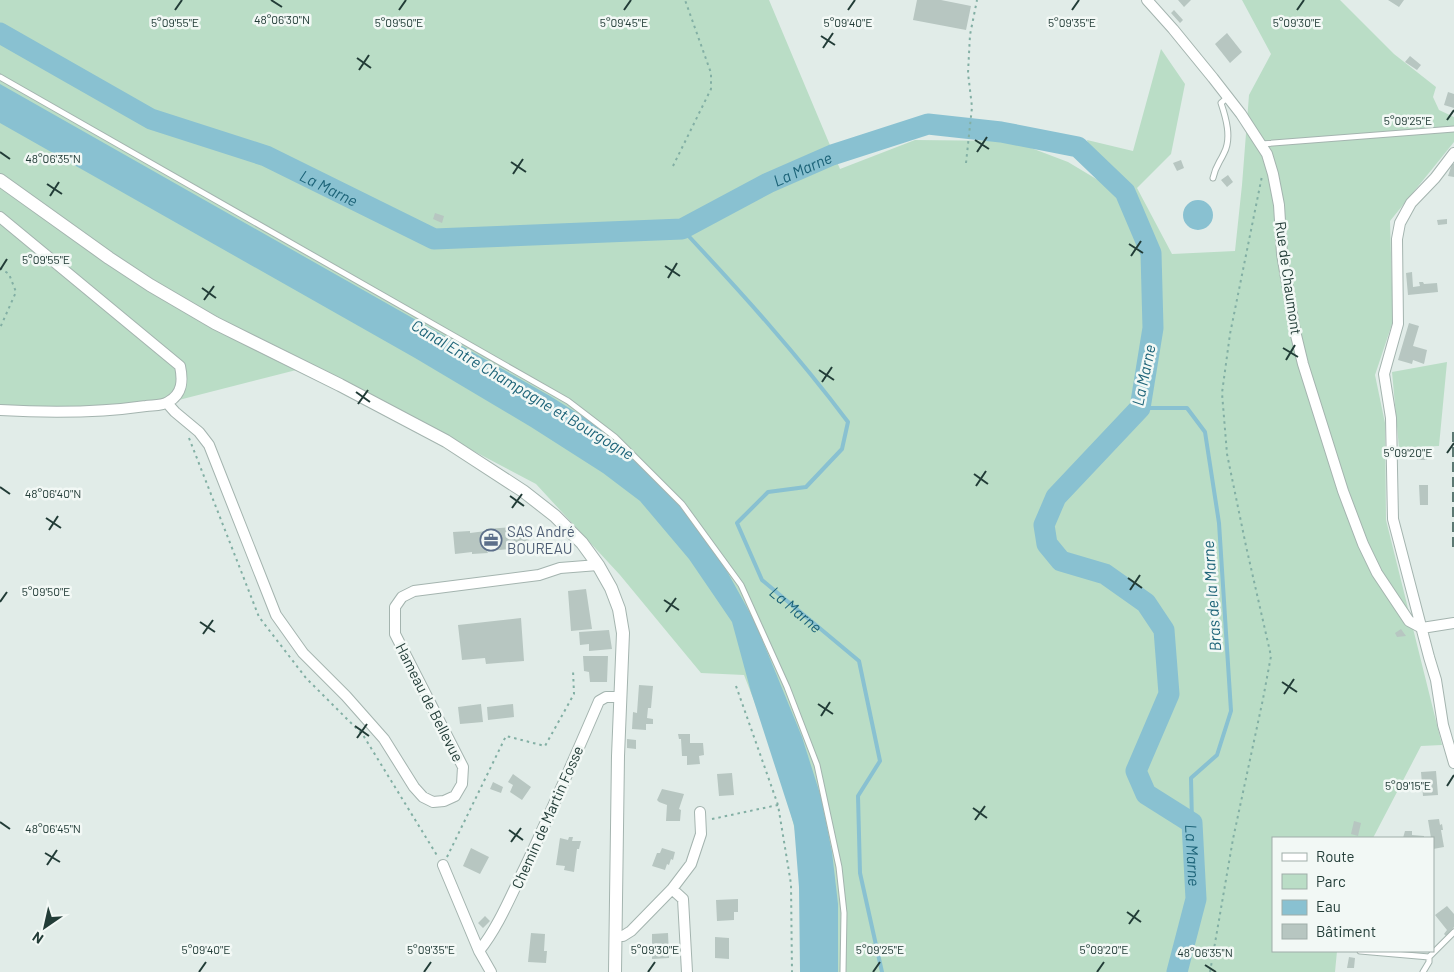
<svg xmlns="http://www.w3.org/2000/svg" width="1454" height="972" viewBox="0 0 1454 972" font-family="Barlow,sans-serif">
<rect width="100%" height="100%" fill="#e1ece8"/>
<path fill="#baddc6" d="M0,0H769L840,169L915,140L1013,141L1068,162L1098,180L1087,140L1133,151L1161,49L1185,84L1171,154L1137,188L1172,254L1235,251L1242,185L1249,95L1271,54L1242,0H1340L1394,54L1436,87L1433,97L1439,110L1454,117V142L1390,221L1393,321L1375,375L1385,423L1386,520L1442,745L1421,746L1373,838H1273V951H1337L1335,972H813L807,882L780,767L744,675L701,673L620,575L536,484L312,366L167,403L0,410Z
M1447,362L1439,446L1399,448L1392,372Z"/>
<path fill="#89c1d1" d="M0,84L550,396L593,423L650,475L685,511L703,533L728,573L755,622L802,737L821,797L832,852L838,904V972H800L799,887L794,825L751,692L732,622L689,559L640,501L603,473L531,427L415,358L0,123Z
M1183 215a15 15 0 1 1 30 0a15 15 0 1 1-30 0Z"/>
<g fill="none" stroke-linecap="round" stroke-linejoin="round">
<g stroke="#89c1d1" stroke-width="4">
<path id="s1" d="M682,229C740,291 797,354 848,422L842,449L806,487L768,492L737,523L762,580L859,661L880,761L858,796L860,873L882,972"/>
<path d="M1140,408H1187L1205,432L1219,523L1231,711L1217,755L1191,778L1192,823"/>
</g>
<path stroke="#89c1d1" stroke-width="21" id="s2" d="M0,33L151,119L266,156L434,239L682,229L768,183L832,155L928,124L1001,132L1078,147L1125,192L1151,253L1153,328L1140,408L1056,497L1044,525L1047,544L1061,561L1105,574L1146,603L1164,630L1169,694L1136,771L1146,794L1192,823L1196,899L1177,972"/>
</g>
<path fill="#b7c6c1" d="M917,0H941L971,6L966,30L913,20Z
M1178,0H1191L1184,7Z
M1388,0H1404L1399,7Z
M1174,10L1183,20L1180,23L1171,13Z
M1227,33L1242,52L1230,63L1215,44Z
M1410,56L1421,65L1417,70L1405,62Z
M1448,92L1454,94V108L1444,105Z
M1181,160L1184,168L1177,171L1173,163Z
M1452,164H1454V177L1448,176Z
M1228,175L1233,182L1227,187L1221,180Z
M435,213L444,216L442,223L433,219Z
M1447,219V224L1438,225L1437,220Z
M1412,272L1413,287L1420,286L1419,282H1423L1424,284L1437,283L1438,292L1408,295L1406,273Z
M1409,323L1419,326L1413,346L1427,350L1424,364L1413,360L1412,364L1398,360Z
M1417,453H1427V460H1417Z
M1419,485H1428V505H1420Z
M528,526L529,547L522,548V552L511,553V549L487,551L488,553L472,554V552L455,554L453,532L470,531V533L486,531V529Z
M586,589L592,629L571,631L568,591Z
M521,618L524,661L486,664L485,658L462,660L458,625Z
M1401,629L1406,636L1397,637L1395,633Z
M609,630L612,649L589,651V644L580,645L579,632Z
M583,656H608L607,682H590L589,672L584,671Z
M639,685L653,686L651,708H648L647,718L653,719V724H646V730L632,729L633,712L637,713Z
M481,704L483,722L460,724L458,707Z
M513,704L514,717L488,720L487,707Z
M678,734H690V743H703L704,755L699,756L700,764L687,765V756H682L681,739H679Z
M627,739L636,740V749L627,748Z
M1436,771L1438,795L1423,796L1421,772Z
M732,773L734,795L719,796L717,774Z
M513,774L531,787L522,800L510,792L513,785L508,782Z
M493,782L503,787L501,793L490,789Z
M662,789L684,794L679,809L681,810L680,821H666L667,805L659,802L657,800Z
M1439,819L1440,825L1442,824L1443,830H1441L1444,847L1433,849V838H1431L1428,820Z
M1354,821L1361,823L1358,836L1351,834Z
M1405,831H1412V835L1424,836V838H1403Z
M569,837H573L572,841H581L579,849H577L574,872L564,870L565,866L556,865L560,838L568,840Z
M471,848L489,857L480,874L463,866Z
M662,848L675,852L673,860L671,859L669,865L667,864L665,870L652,866L657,853H660Z
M738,899V912H734V920L717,921L716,900Z
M1447,906L1454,914V927L1446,936L1444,934L1447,930L1435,915Z
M485,916L490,921L483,928L478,923Z
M531,933L545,934L544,951H547L546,963L528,962Z
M668,933L669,958L652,959V934Z
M715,937L729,938V959L715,958Z
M1349,957L1355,958L1354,968H1347Z"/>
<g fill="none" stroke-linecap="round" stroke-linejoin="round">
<g stroke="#a4b4af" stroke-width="7">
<path id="service" d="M0,77L568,401L615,437L682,504L741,585L787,687L817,765L839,867L844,913L843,972
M1261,144L1454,129
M1213,178C1216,165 1219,164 1224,153C1232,138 1226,118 1221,103L1228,97
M1360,951L1429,957L1454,932
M1423,972L1429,962V957"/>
</g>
<g stroke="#a4b4af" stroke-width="12">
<path id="minor" d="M1147,0L1173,29L1213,78L1241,114L1267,154L1273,174L1279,205L1282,254L1295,331L1303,364L1343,491L1363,544L1377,573L1409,621L1422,628L1454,623
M1454,153L1435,178L1411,203L1400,223L1397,239L1398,324L1384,374L1391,418L1393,519L1429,657L1436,680L1443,725L1454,763
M0,217L180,366C183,380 183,394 168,402C162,406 152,405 146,406C97,413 49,413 0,410
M167,403L175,412L199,432L209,445L276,615L303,653L346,696L384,739L414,787L423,797L433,802L444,801L455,796L462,784L463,767L395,634V607L402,597L414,591L539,575L560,568L598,565
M443,865L479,951L491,972
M616,936H623L631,931L672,889
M479,951C499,926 511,895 525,867C551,812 575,757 599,701L606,697H621
M687,972L683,899L672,889L691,864L701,834L700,812"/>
</g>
<g stroke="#a4b4af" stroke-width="14">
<path id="tertiary" d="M0,180L109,258L150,285L215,323L340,385L446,441L523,491L555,516L582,543L598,565L611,588L619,609L623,633L618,756L615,972"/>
</g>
<path stroke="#82afa4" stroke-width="2" stroke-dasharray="2.5 4" stroke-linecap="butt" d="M966,163L972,107L968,73L970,35L977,0
M673,166L711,89V73L685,0
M0,268L9,274L16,292L0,328
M189,438L259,617L306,678L363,735L438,857
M736,686L778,805L791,884L792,972
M712,819L778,805
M447,857L506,736L545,746L574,694L573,670
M1210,972L1233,839L1263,699L1271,656L1246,546L1227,454L1222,393L1230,334L1262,176"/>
<use href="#service" stroke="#fff" stroke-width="5"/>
<use href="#minor" stroke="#fff" stroke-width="10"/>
<use href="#tertiary" stroke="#fff" stroke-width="12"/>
<path stroke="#5c7872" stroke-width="4" stroke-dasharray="10 5" stroke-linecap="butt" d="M1454,432V549"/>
</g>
<path fill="none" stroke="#223c37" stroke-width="2" d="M271,0L282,7M175,10L182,0M399,10L406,0M624,10L631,0M848,10L855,0M1072,10L1079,0M1297,10L1304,0M821,36L835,45M823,48L833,33M357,58L371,68M359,70L369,55M1447,120L1454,110M975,140L989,149M0,152L10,159M977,152L987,137M511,162L526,172M513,174L523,159M47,184L62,194M50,196L59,182M1129,244L1143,253M1131,256L1141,241M665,266L680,276M0,270L7,259M668,278L677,263M202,288L216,298M204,300L214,286M1283,348L1298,357M1286,360L1295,345M819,370L834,380M822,382L832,367M356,392L370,402M358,404L368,390M1447,453L1454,443M974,474L988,484M976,486L986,471M0,487L10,494M510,496L524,506M512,508L522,494M46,518L61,528M49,530L58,516M1128,578L1142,588M1130,590L1140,575M664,600L679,610M0,602L7,592M666,612L676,598M200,622L215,632M203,634L213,620M1282,682L1297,692M1284,694L1294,679M818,704L833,714M821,716L830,702M355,726L369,736M357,738L367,724M1447,786L1454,775M973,808L987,818M975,820L985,806M0,822L10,829M509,830L523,840M511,842L521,828M45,853L60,862M47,865L57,850M1127,912L1141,922M1129,924L1139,910M1205,965L1216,972M199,972L206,962M424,972L431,962M648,972L655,962M873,972L880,962M1097,972L1104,962"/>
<defs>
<g id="office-ring" transform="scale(1.125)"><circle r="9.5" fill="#f2f8f5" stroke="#5c6f8a" stroke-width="1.5"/><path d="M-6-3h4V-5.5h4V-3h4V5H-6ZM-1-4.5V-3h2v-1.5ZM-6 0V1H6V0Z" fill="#5c6f8a"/></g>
</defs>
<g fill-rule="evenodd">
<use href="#office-ring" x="491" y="540"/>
</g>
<g text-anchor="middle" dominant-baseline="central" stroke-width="5" stroke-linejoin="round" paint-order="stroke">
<g font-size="15" fill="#223c37" stroke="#f2f8f5">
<text transform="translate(1289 278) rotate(82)">Rue de Chaumont</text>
<text transform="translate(430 702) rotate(63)">Hameau de Bellevue</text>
<text transform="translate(547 817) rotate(-66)">Chemin de Martin Fosse</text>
</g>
<g font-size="15" fill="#4e5e75" stroke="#f2f8f5" text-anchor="start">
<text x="507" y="531">SAS André<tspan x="507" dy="17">BOUREAU</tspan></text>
</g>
<g font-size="16" font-style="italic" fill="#1c6378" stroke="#f2f8f5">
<text stroke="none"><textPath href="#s2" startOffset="865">La Marne</textPath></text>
<text stroke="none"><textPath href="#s2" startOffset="365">La Marne</textPath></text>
<text transform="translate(1143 375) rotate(-78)">La Marne</text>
<text transform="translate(523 389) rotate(31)">Canal Entre Champagne et Bourgogne</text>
<text transform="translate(1211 596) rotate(-94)">Bras de la Marne</text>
<text stroke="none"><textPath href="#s1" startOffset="524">La Marne</textPath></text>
<text stroke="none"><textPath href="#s2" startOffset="2020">La Marne</textPath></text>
</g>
</g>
<g font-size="12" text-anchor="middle" fill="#223c37" stroke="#f2f8f5" stroke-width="5" stroke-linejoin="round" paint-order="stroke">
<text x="282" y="24">48°06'30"N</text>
<text x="175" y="27">5°09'55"E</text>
<text x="399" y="27">5°09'50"E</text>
<text x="624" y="27">5°09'45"E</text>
<text x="848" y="27">5°09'40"E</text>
<text x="1072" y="27">5°09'35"E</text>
<text x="1297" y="27">5°09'30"E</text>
<text x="1408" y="125">5°09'25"E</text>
<text x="53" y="163">48°06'35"N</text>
<text x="46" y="264">5°09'55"E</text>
<text x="1408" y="457">5°09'20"E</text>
<text x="53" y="498">48°06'40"N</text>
<text x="46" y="596">5°09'50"E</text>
<text x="1408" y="790">5°09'15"E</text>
<text x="53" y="833">48°06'45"N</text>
<text x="206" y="954">5°09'40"E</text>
<text x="431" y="954">5°09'35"E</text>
<text x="655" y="954">5°09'30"E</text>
<text x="880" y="954">5°09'25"E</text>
<text x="1104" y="954">5°09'20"E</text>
<text x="1205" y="957">48°06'35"N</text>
</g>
<rect x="1272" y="837" width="162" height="115" fill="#f2f8f5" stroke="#9fada9"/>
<rect x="1282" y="853" width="25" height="8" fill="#ffffff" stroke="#9fada9"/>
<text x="1316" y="862" font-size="15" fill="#223c37">Route</text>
<rect x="1282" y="874" width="25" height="15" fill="#baddc6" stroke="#9fada9"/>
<text x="1316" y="887" font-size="15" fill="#223c37">Parc</text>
<rect x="1282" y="900" width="25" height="15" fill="#89c1d1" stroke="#9fada9"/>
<text x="1316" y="912" font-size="15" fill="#223c37">Eau</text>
<rect x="1282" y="924" width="25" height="15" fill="#b7c6c1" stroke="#9fada9"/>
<text x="1316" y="937" font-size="15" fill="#223c37">Bâtiment</text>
<g transform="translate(45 927) rotate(214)" stroke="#f2f8f5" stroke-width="4" paint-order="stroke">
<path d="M0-4L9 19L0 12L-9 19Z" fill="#223c37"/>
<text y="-8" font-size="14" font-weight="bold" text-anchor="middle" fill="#223c37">N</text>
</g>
</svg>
